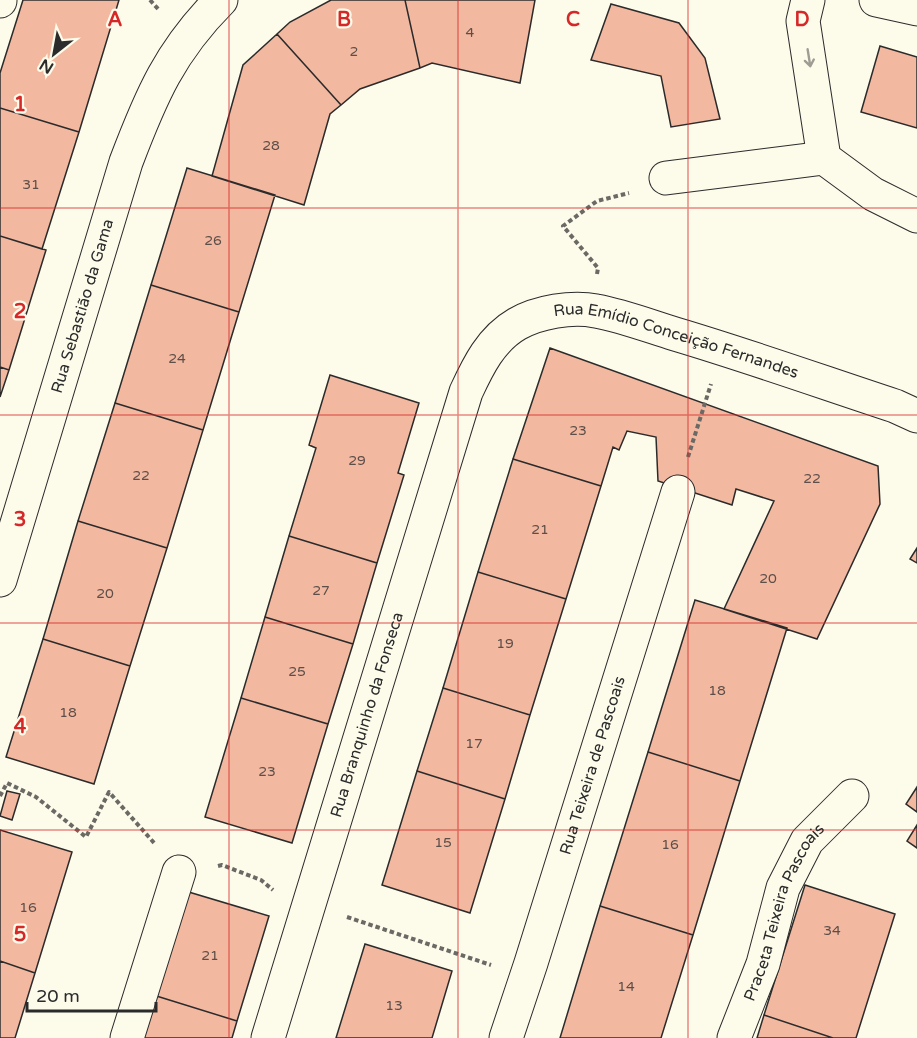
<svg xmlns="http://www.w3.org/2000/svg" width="917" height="1038" viewBox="0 0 917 1038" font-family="'Varela Round',sans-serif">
<rect width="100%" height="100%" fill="#fdfbea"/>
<path fill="#f2b8a0" stroke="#2b2b2b" stroke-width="1.5" d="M23,0H119L79,132L0,108V73Z
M331,0H405L420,68L360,89L341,105L277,34L290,22Z
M405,0H535L520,83L432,63L420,68Z
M611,4L679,23L705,58L720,119L671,127L661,76L591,60Z
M277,34L341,105L330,114L304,205L212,176L243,65Z
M880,46L917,57V128L861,112Z
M0,108L79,132L42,249L0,236Z
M187,168L275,195L239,312L151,285Z
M0,236L46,250L9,370L0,367Z
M151,285L239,312L203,430L115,403Z
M550,348L878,466L880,504L817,639L724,609L774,501L736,489L732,505L658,481L656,437L627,431L619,450L613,447L601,486L513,459Z
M0,367L9,370L0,397Z
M330,375L419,403L398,473L404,475L377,563L289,536L316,448L309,445Z
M115,403L203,430L167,548L78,521Z
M513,459L601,486L566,599L478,572Z
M78,521L167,548L130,666L43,639Z
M289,536L377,563L353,644L265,617Z
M917,548V563L910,559Z
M478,572L566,599L530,715L443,688Z
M695,600L787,628L740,781L648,752Z
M265,617L353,644L328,724L241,698Z
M43,639L130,666L94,784L6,757Z
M443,688L530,715L505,799L417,771Z
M241,698L328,724L292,843L205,817Z
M648,752L740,781L693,935L600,906Z
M417,771L505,799L470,913L382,885Z
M917,787V812L906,804Z
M7,791L20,794L12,820L0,816Z
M917,825V848L907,841Z
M0,830L72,852L35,973L0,961Z
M805,885L895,914L856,1038H833L764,1015Z
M182,890L269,916L237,1021L150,994Z
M600,906L693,935L661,1038H560Z
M365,944L452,971L432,1038H336Z
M0,961L35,973L15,1038H0Z
M150,994L237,1021L232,1038H137Z
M764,1015L833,1038H757Z"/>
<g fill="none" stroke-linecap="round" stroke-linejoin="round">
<g stroke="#2b2b2b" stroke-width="35">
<g id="street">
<path d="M808,0L803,21L824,158L873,194L917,216"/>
<path d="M876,0L917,9"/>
<path d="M0,1V0"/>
<path d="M666,178L824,158"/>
<path id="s1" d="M0,580L126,162C151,96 170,51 221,0"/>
<path d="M127,1038L179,872"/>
<path id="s2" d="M268,1038L466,392C478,366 491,339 517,324C538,312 572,306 596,311C623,316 649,326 675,334C749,356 822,382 895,406L917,416"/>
<path id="s3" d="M506,1038L531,963L678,492"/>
<path id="s4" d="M734,1038L763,964L783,888L807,841L852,796"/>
</g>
</g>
<path stroke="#6a6964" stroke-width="4" stroke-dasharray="4.5 3" stroke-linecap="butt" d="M150,0L159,10
M597,274L598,268L563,226L597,201L629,193
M688,457L711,384
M0,796L7,783L36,797L86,837L109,792L155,844
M218,866L222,865L261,880L273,890
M347,917L491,965"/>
<use href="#street" stroke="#fdfbea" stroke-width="33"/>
</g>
<defs><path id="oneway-shaft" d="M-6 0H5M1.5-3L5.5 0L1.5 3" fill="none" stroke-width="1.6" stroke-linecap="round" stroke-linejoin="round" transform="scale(1.5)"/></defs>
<use stroke="#9e9d94" href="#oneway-shaft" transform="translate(809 58) rotate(81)"/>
<path fill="none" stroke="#d62828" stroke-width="1.5" stroke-opacity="0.55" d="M229,0V1038M458,0V1038M688,0V1038M0,208H917M0,415H917M0,623H917M0,830H917"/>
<g text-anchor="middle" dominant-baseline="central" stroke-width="4.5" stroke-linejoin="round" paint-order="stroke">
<g font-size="14" fill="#5d4e48">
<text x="470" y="32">4</text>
<text x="354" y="51">2</text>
<text x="271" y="145">28</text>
<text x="31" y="184">31</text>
<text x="213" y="240">26</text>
<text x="177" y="358">24</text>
<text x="578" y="430">23</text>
<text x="357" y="460">29</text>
<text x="141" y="475">22</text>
<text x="812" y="478">22</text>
<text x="540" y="529">21</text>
<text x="768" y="578">20</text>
<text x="321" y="590">27</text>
<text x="105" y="593">20</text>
<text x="505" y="643">19</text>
<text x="297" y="671">25</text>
<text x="717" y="690">18</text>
<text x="68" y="712">18</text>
<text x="474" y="743">17</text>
<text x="267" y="771">23</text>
<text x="443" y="842">15</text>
<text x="670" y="844">16</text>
<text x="28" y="907">16</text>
<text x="832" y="930">34</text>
<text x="210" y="955">21</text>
<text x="626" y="986">14</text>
<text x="394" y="1005">13</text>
</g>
<g font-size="16" fill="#2b2b2b" stroke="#fdfbea">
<text stroke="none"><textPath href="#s1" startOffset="286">Rua Sebastião da Gama</textPath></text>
<text stroke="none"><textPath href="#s2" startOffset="928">Rua Emídio Conceição Fernandes</textPath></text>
<text stroke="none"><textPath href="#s2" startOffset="338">Rua Branquinho da Fonseca</textPath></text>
<text stroke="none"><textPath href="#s3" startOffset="286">Rua Teixeira de Pascoais</textPath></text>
<text stroke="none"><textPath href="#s4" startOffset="136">Praceta Teixeira Pascoais</textPath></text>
</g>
</g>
<g font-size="20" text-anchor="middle" font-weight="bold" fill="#d62828" stroke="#fdfbea" stroke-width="4.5" stroke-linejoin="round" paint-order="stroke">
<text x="115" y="26">A</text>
<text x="344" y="26">B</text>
<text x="573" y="26">C</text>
<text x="802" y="26">D</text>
<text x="20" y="111">1</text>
<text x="20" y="318">2</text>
<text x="20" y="526">3</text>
<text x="20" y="733">4</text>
<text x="20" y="941">5</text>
</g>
<g transform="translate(54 54) rotate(211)" stroke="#fdfbea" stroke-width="4.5" paint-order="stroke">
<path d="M0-4.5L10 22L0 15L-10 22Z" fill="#2b2b2b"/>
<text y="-9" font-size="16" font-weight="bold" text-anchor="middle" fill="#2b2b2b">N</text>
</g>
<path d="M27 1002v9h129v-9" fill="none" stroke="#2b2b2b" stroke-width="3"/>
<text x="36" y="1002" font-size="18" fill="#2b2b2b" stroke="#fdfbea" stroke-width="4.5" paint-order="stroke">20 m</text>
</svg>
